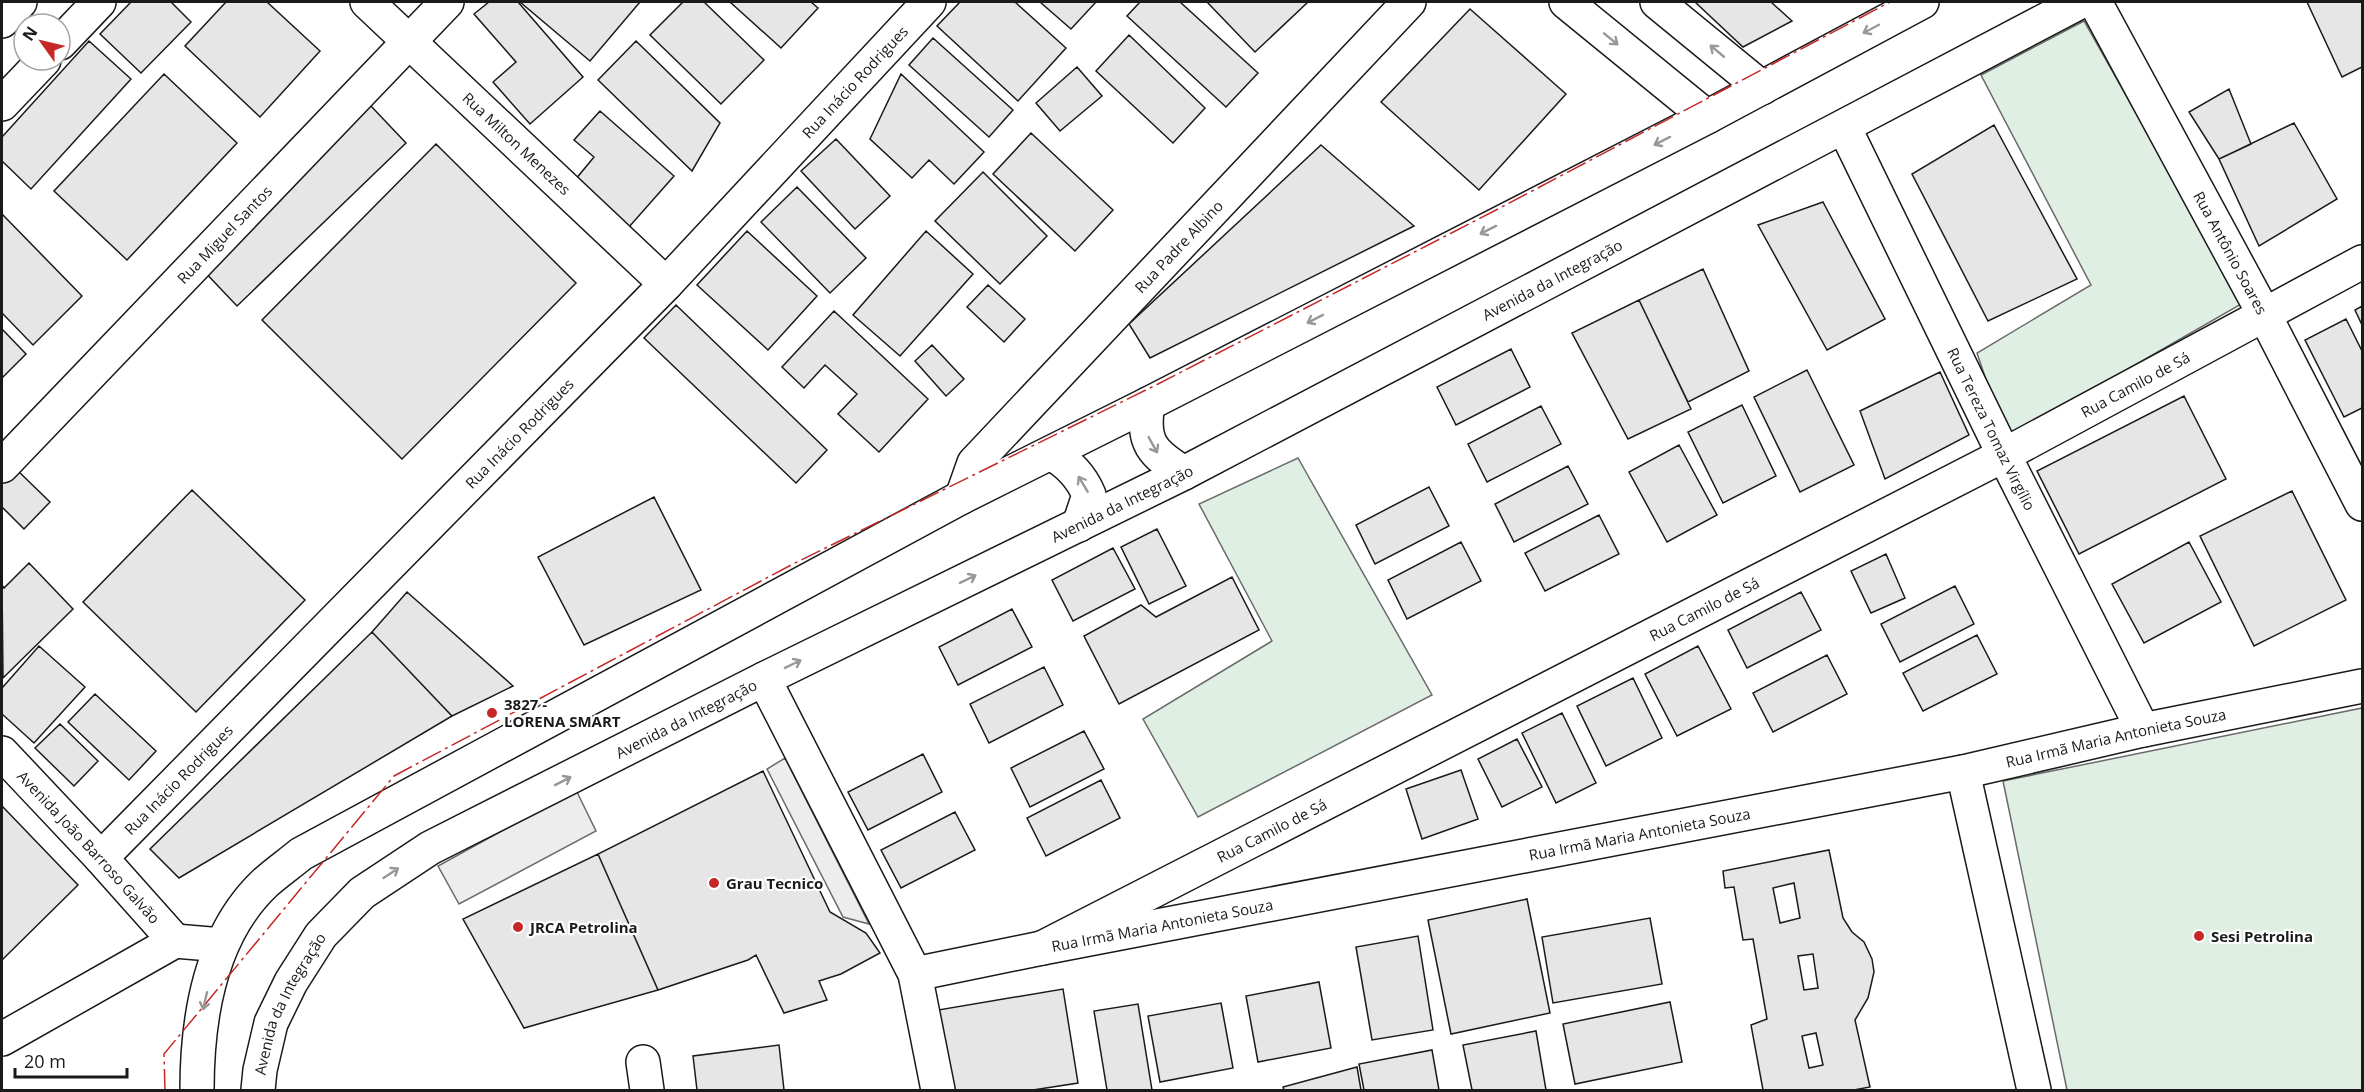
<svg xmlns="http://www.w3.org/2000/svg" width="2364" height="1092" viewBox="0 0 2364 1092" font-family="'Open Sans',sans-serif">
<rect width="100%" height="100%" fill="#fff"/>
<path fill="#e0efe3" stroke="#6a6a6a" stroke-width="1.5" d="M2084,21L2243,303L2006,439L1977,353L2091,285L1981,75Z
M1298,458L1432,695L1198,817L1143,719L1272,641L1199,504Z
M2362,708V1090H2067L2003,781Z"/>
<path fill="#ededed" stroke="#6a6a6a" stroke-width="1.5" d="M785,758L869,924L843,917L767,769Z
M576,790L596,831L459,904L438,866Z"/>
<path fill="#e6e6e6" stroke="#1a1a1a" stroke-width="1.5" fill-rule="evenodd" d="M131,2H171L191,22L141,73L100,34Z
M226,2H267L320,51L260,117L185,46Z
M489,2H518L583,77L530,124L493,82L516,62L474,14Z
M520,2H640L590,61Z
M683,2H704L764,60L721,104L650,35Z
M730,2H811L818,8L781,48Z
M960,2H1015L1066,48L1018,101L937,26Z
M1040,2H1096L1071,29Z
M1140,2H1180L1258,73L1226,107L1127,16Z
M1207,2H1308L1255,52Z
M1695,2H1771L1792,21L1743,47Z
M2307,2H2362V67L2342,77Z
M1470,9L1566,94L1479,190L1381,102Z
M1129,35L1205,108L1173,143L1096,71Z
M933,38L1013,110L989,137L909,65Z
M89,41L131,79L31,189L2,161V137Z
M636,41L720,123L692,171L598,80Z
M1077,67L1102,96L1060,131L1036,103Z
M164,74L237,143L127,260L54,191Z
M901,74L984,152L954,184L929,160L912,178L870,139Z
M2229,89L2251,144L2219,159L2189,112Z
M370,105L406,143L237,306L201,268Z
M600,111L674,176L629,227L575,180L594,157L574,140Z
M2294,123L2337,199L2259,246L2219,159Z
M1994,125L2077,279L1988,321L1912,174Z
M1031,133L1113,210L1075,251L993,174Z
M836,139L890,196L855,229L801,171Z
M436,144L576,283L402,459L262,320Z
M1321,145L1414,226L1150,358L1129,324Z
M983,172L1047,236L1000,284L935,221Z
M797,187L866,258L830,293L761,222Z
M1823,202L1885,319L1827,350L1758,225Z
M2,214L82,296L33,345L2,313Z
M747,231L817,296L768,350L697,285Z
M926,231L973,274L900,356L853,315Z
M1703,269L1749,371L1688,402L1639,300Z
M988,285L1025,319L1004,342L967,307Z
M1639,300L1691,409L1628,439L1572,333Z
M676,305L827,450L796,483L644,338Z
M2362,306V325L2355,310Z
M834,311L928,399L879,452L838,414L857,394L825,365L804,388L782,367Z
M2346,319L2362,351V408L2344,417L2305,340Z
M2,329L26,354L2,378Z
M932,345L964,379L946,396L915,361Z
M1511,349L1530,387L1456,425L1437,387Z
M1807,370L1854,465L1800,492L1754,397Z
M1940,372L1969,435L1885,479L1860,411Z
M2184,396L2226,479L2079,554L2037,471Z
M1742,405L1776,476L1723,503L1688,432Z
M1541,406L1561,444L1487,482L1468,444Z
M1679,445L1717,515L1667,542L1629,472Z
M1568,466L1588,504L1514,542L1495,504Z
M16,469L50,502L24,529L2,507V484Z
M1429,487L1449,526L1375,564L1356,525Z
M192,490L305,600L196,712L83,602Z
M2292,491L2346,600L2254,646L2200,536Z
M654,497L701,590L584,645L538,557Z
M1599,515L1619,554L1545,591L1525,553Z
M1157,529L1186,586L1149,604L1121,547Z
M1461,542L1481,581L1407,619L1388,580Z
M2189,542L2221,602L2144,643L2112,584Z
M1113,548L1135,589L1073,621L1052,580Z
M1886,554L1905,598L1871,613L1851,571Z
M29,563L73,609L3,678L2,585L4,588Z
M1232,577L1259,630L1119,704L1084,636L1141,605L1156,617Z
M1955,586L1974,624L1900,662L1881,624Z
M407,592L513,686L452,716L372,632Z
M1801,592L1821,630L1747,668L1728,630Z
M1012,609L1032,647L958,685L939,647Z
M372,632L452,716L179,878L150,849Z
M1977,635L1997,674L1923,711L1903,673Z
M39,646L85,687L34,743L2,714V688Z
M1698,646L1731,709L1677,736L1645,674Z
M1827,655L1847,694L1773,732L1753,693Z
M1044,667L1063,705L989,743L970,704Z
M1633,678L1662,738L1606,766L1577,706Z
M95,694L156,751L129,780L68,722Z
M1562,713L1596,783L1556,803L1522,733Z
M60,724L98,761L74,786L35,748Z
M1084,731L1104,769L1030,807L1011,768Z
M1517,739L1542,787L1502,807L1478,759Z
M923,754L942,792L868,830L848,792Z
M1461,770L1478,819L1422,839L1406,789Z
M763,771L830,912L866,933L880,953L841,974L819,981L827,1000L784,1013L756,955L748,960L658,990L598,854Z
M1101,780L1120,818L1046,856L1027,818Z
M2,806L78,885L2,960Z
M955,812L975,850L901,888L881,850Z
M1829,850L1843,918L1852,932L1864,942L1872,959L1874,972L1868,998L1855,1020L1870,1087L1854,1090H1763L1751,1025L1767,1019L1753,939L1743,940L1734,887L1725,888L1723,871ZM1794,883L1800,918L1780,923L1773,888ZM1813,954L1818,988L1804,990L1798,956ZM1816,1033L1823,1065L1809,1068L1802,1036Z
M598,854L658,990L524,1028L463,919Z
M1527,899L1550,1013L1451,1034L1428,920Z
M1650,918L1662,984L1553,1003L1542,937Z
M1418,936L1433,1030L1372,1040L1356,947Z
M1319,982L1331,1048L1258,1062L1246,996Z
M1063,989L1078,1083L1033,1090H950L938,1010Z
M1670,1002L1682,1062L1575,1084L1563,1024Z
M1221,1003L1233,1068L1160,1082L1148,1016Z
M1138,1004L1152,1090H1107L1094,1011Z
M1536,1031L1546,1090H1472L1463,1045Z
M779,1045L784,1090H697L693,1056Z
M1432,1050L1439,1090H1364L1359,1064Z
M1357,1067L1361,1090H1284L1283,1087Z"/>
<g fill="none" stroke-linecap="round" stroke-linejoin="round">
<g stroke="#1a1a1a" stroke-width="36">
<g id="minor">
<path id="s1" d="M367,2L666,284"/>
<path d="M1566,2L1707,117"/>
<path d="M1657,2L1762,88"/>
<path id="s2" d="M2095,2L2264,314L2362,504"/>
<path d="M2,21L20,2"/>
<path d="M60,43L99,2"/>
<path d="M2,104L44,60"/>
<path id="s3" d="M1844,127L2004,455L2143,730"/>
<path id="s4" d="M2,466L447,2"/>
<path id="s5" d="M962,497L974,463L1409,2"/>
<path d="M764,679L915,974L938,1090"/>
<path id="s6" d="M2,753L101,858L175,941"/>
<path d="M1963,772L2034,1090"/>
<path id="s7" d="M101,858L666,284L929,2"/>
<path id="s8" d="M1042,948L2004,455L2362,262"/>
<path id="s9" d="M915,974L1042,948L1963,772L2143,730L2362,686"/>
<path d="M2,1039L175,941L222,945"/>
<path d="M643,1062L647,1090"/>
</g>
</g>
<g stroke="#1a1a1a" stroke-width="36">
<g id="major">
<path d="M1148,404C1141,443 1153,454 1184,473"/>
<path d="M1051,453C1069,464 1081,476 1089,495L1079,525"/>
<path d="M197,1090C197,1018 210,935 265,883C276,873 289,864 301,854L962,497L1148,404L1707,117L1922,2"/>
<path id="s10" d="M258,1090L260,1070L271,1023L291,982L321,935L362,893L430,848L764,679L1184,473L2080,2"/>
</g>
</g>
<use href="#minor" stroke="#fff" stroke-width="33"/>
<use href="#major" stroke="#fff" stroke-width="33"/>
<path stroke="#c62828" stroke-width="1.5" stroke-dasharray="21 4.5 3 4.5" stroke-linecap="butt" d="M165,1090L164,1054L394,776L793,564L1158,384L1498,209L1890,2"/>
</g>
<defs><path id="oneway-shaft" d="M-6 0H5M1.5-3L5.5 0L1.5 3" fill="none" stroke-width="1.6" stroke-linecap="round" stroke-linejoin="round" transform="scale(1.5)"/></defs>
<g stroke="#989898">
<use href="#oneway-shaft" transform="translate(1871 29) rotate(152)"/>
<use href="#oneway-shaft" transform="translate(1611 39) rotate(39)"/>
<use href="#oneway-shaft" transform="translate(1717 51) rotate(-140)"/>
<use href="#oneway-shaft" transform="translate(1662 141) rotate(153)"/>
<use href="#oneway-shaft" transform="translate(1488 230) rotate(153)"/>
<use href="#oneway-shaft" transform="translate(1315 319) rotate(153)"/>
<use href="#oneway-shaft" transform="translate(1153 445) rotate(61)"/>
<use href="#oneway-shaft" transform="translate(1083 484) rotate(-121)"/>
<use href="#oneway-shaft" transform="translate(968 579) rotate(-26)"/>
<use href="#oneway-shaft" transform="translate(793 664) rotate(-26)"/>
<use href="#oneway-shaft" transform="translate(563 781) rotate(-27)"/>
<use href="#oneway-shaft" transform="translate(391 873) rotate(-33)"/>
<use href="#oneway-shaft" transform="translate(205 1001) rotate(103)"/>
</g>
<g fill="#c62828" stroke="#fff" stroke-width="2">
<circle cx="492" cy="713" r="6"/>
<circle cx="714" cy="883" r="6"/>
<circle cx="518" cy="927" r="6"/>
<circle cx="2199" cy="936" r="6"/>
</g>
<g text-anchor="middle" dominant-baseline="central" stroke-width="4.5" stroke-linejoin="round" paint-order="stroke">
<g font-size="15" fill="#1a1a1a" stroke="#fff">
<text stroke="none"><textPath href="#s7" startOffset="1082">Rua Inácio Rodrigues</textPath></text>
<text stroke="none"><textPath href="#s1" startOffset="206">Rua Milton Menezes</textPath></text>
<text stroke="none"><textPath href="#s4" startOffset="321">Rua Miguel Santos</textPath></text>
<text stroke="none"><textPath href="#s5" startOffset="334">Rua Padre Albino</textPath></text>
<text stroke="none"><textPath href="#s2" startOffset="285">Rua Antônio Soares</textPath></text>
<text stroke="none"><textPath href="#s10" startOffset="1568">Avenida da Integração</textPath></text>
<text stroke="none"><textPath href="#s8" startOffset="1230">Rua Camilo de Sá</textPath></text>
<text stroke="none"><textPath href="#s3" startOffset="336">Rua Tereza Tomaz Virgílio</textPath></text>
<text stroke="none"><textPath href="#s7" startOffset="596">Rua Inácio Rodrigues</textPath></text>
<text stroke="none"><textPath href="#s10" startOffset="1083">Avenida da Integração</textPath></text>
<text stroke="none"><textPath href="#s8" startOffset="744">Rua Camilo de Sá</textPath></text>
<text stroke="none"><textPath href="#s10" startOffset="597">Avenida da Integração</textPath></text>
<text stroke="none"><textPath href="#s9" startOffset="1224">Rua Irmã Maria Antonieta Souza</textPath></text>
<text stroke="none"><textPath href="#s7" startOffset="110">Rua Inácio Rodrigues</textPath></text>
<text stroke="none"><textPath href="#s8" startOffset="258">Rua Camilo de Sá</textPath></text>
<text stroke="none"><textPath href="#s9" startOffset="738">Rua Irmã Maria Antonieta Souza</textPath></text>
<text stroke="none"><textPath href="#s6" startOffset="128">Avenida João Barroso Galvão</textPath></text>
<text stroke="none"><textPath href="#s9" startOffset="252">Rua Irmã Maria Antonieta Souza</textPath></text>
<text stroke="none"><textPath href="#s10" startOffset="93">Avenida da Integração</textPath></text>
</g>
<g font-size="15" font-weight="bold" fill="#1a1a1a" stroke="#fff" text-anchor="start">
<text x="504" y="704">3827 -<tspan x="504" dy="17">LORENA SMART</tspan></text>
<text x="726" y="883">Grau Tecnico</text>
<text x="530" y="927">JRCA Petrolina</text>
<text x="2211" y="936">Sesi Petrolina</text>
</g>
</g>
<rect width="2364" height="1092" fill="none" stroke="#1a1a1a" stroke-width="6"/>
<g transform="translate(42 42) rotate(304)"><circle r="28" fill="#ffffff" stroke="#a3a3a3" stroke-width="1.5"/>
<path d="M0-4.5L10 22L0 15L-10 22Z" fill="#c62828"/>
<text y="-9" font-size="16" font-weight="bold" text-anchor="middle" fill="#1a1a1a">N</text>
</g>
<path d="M15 1068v9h112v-9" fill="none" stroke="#1a1a1a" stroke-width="3"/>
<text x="24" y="1068" font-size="18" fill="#1a1a1a" stroke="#ffffff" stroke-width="4.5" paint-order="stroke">20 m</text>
</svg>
